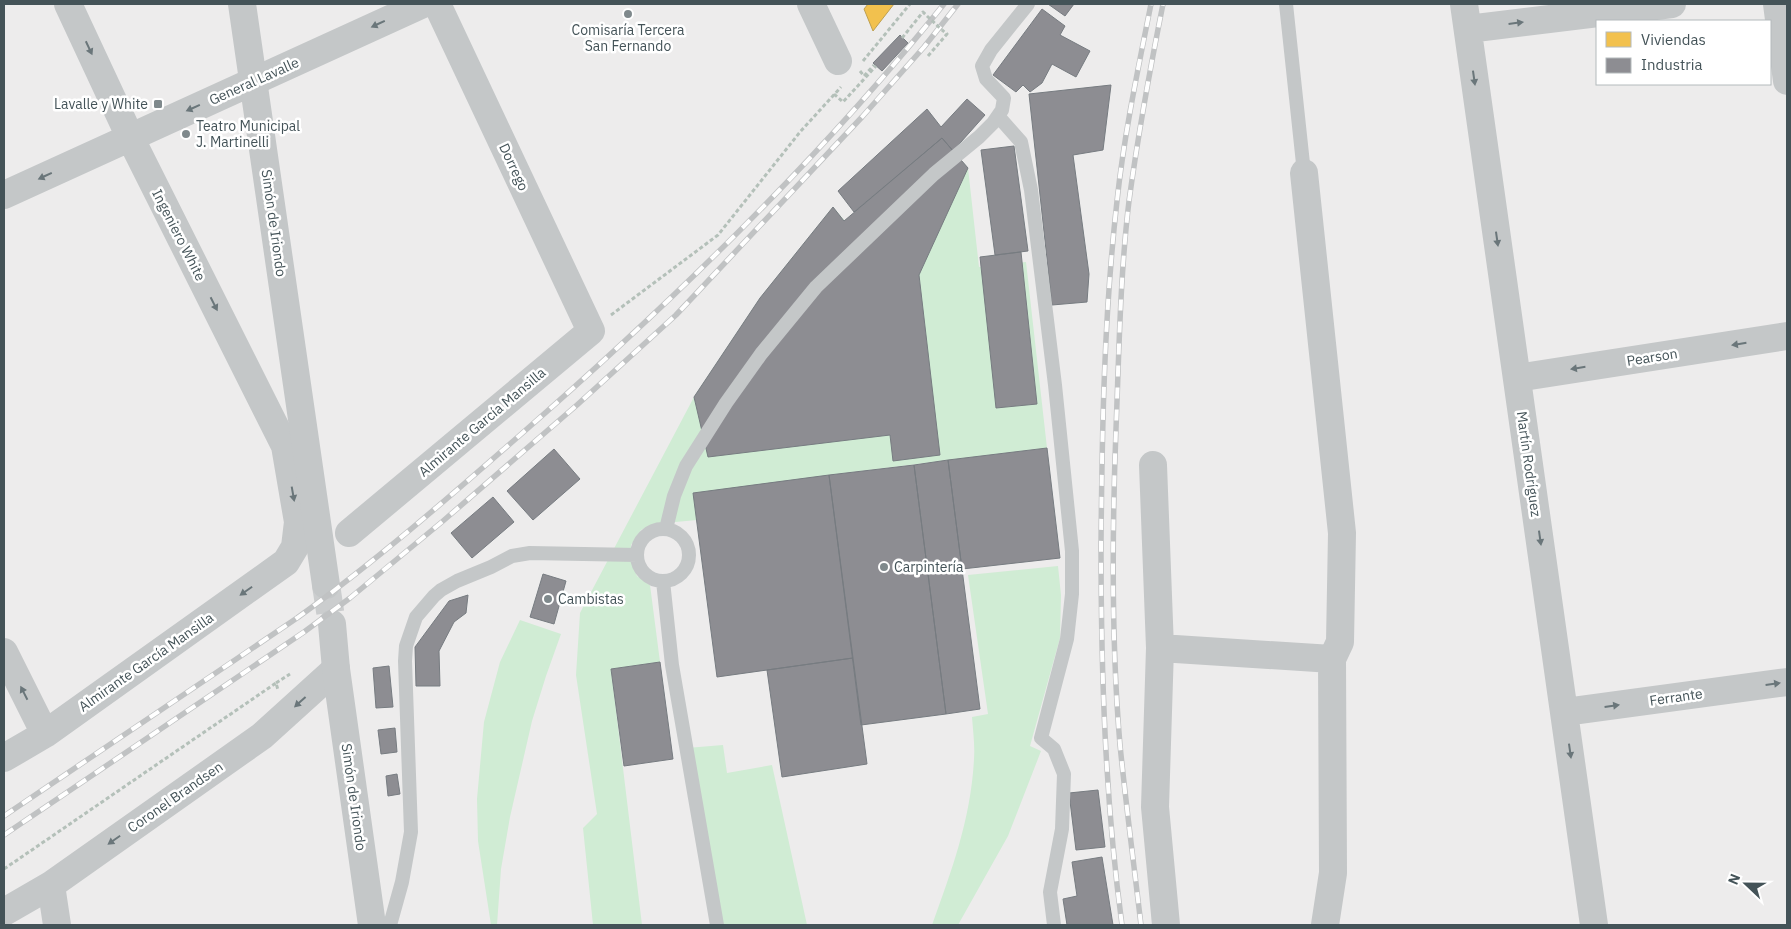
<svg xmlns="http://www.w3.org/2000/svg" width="1791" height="929" viewBox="0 0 1791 929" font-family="'IBM Plex Sans',sans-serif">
<rect width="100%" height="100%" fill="#edecec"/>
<path fill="#d0ecd4" d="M942,138L968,168L979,267L1026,262L1047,448L829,475L697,520L654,524L641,530L631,545V561L637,576L650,585L660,662L611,669L642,925H593L583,828L597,814L576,675L580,613L694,397L760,298L833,207L845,221Z
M1058,566L1061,595L1060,638L1030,746L1041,751L1008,836L958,925H932C952,870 971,818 974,759C975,745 973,731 972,717L988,714L968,575Z
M520,620L561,634L546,676L532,721L510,817L501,869L497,925H491L478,841L477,799L484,722L500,662Z
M723,745L727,773L772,765L807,925H717L687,748Z"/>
<path fill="#f2c14e" stroke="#bea051" d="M868,4H894L873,31L864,9Z"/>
<path fill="#8d8d92" stroke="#777c81" d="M1048,4H1074L1065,16Z
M1042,9L1065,26L1060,35L1090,51L1076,77L1052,64L1042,83L1030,92L1023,85L1016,92L993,75Z
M900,35L908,43L882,71L873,63Z
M1111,85L1103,150L1073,155L1089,274L1087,302L1052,305L1029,94Z
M967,99L985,115L953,151L942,138L854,212L838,191L927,109L941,127Z
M942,138L968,168L919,275L940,455L893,461L890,435L708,457L694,397L760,298L833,207L844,221Z
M1014,146L1028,251L995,255L981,150Z
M1021,252L1037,404L996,408L980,257Z
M1047,448L1060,558L962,569L948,460Z
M554,449L580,479L533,520L507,491Z
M948,460L980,709L946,714L914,465Z
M914,465L946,714L861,725L829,475Z
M829,475L853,658L717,677L693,493Z
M493,497L514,522L472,558L451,533Z
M543,574L566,581L554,624L530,617Z
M468,595L466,613L454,622L439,651L440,686H416L415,647L449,601Z
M853,658L867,764L782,777L767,670Z
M660,662L673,759L624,766L611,669Z
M389,666L393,707L376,708L373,668Z
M395,728L397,752L381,754L378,730Z
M397,774L400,794L388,796L386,776Z
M1098,790L1105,847L1076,850L1069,793Z
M1102,857L1113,925H1067L1063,899L1077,896L1072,862Z"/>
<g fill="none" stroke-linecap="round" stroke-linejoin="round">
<path stroke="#cbcdce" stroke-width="28" stroke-dasharray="28 14" stroke-linecap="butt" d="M326,585L332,624"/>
<path stroke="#b4c0b9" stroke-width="3" stroke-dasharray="4 2.5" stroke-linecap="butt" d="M902,38L923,12L927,16
M928,56L947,34L942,30
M863,61L910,4
M860,71L864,76L874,65
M834,94L843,102L876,66
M611,315L718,235L800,132L841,87
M276,683L290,674
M4,869L276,683L278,690"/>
<path stroke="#c4c7c8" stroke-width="14" d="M1286,4L1304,173
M998,116L1021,142L1031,190L1055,385L1072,551V594L1067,639L1041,738L1054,749L1064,774L1062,829L1050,892L1054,925
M666,529L674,496L686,466L726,403L761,354L816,287L934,174L979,137L993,123L1002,110L1004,98L986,79L982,66L991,50L1028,4
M637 555a26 26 0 1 1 52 0a26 26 0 1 1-52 0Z
M663,581L672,665L717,925
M390,925L402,882L411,832L405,661L406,646L416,617L434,596L441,590L457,581L491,567L512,556L530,553L637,555"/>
<path stroke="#c4c7c8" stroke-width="28" d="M811,4L838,61
M1464,4L1594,925
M1777,4L1787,81
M1468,29L1672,4
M1304,173L1342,533L1340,642L1332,659L1333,873L1325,925
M4,195L423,4
M1517,378L1787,336
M1153,465L1160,648L1155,807L1166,925
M349,533L591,331L437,4
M1160,648L1332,659
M4,652L45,734
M1564,712L1787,682
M4,758L45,734L286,562L295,547L298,522L285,446L130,137L68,4
M51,885L57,925
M4,912L51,885L262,736L336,669"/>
<path stroke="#c4c7c8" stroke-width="28" d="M242,4L326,585
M332,624L336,669L372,925"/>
<g stroke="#c0c2c3" stroke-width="5.5">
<path id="rail" d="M4,816L297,618C375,562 447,499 519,436C671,303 817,162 944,4
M4,835L304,632L350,598L443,521L577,405L676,315L862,117L924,47L958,4
M1122,925C1105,799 1101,672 1101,545C1102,430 1104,315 1117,201C1124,135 1138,69 1151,4
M1141,925C1134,865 1126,805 1120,745C1111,640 1112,534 1116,429C1119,353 1120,276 1129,201C1138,135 1150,69 1163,4"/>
</g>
<use href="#rail" stroke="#fff" stroke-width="4" stroke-dasharray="11" stroke-linecap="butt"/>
<path stroke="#b4c0b9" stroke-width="3" stroke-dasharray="4 2.5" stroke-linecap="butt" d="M927,16L942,30"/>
</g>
<defs><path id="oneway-solid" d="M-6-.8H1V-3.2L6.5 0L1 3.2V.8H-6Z" transform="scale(1.25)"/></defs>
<g fill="#6a767a">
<use href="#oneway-solid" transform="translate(1516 23) rotate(-7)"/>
<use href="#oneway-solid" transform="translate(378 24) rotate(155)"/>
<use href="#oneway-solid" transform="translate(89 48) rotate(65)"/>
<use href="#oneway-solid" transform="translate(1474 78) rotate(82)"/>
<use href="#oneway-solid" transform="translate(193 108) rotate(156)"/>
<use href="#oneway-solid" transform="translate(45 176) rotate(155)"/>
<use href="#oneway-solid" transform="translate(1497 239) rotate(82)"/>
<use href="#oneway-solid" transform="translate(214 304) rotate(63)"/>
<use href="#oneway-solid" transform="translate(1739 344) rotate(171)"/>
<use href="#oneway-solid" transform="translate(1578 368) rotate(171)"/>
<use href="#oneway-solid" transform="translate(293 494) rotate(80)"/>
<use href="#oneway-solid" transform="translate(1540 538) rotate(82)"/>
<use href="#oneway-solid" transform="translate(246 591) rotate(145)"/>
<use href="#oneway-solid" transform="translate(1773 684) rotate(-8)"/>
<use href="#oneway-solid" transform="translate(24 693) rotate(-117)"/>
<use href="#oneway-solid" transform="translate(300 702) rotate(138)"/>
<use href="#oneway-solid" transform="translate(1612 706) rotate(-8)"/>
<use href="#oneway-solid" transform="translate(1570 751) rotate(82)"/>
<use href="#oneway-solid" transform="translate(114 840) rotate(145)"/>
</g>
<g fill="#7f898c" stroke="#fff" stroke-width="2">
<circle cx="628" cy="14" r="5"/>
<rect x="153" y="99" width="10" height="10" rx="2.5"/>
<circle cx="186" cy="134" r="5"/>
<circle cx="884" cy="567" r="5"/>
<circle cx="548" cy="599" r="5"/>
</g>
<g text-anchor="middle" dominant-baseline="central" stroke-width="5" stroke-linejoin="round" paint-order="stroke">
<g font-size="14" fill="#445358" stroke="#fff" text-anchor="start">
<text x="628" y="30" text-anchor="middle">Comisaría Tercera<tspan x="628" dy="16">San Fernando</tspan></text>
<text x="148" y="104" text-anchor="end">Lavalle y White</text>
<text x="196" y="126">Teatro Municipal<tspan x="196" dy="16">J. Martinelli</tspan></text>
<text x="894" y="567">Carpintería</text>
<text x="558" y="599">Cambistas</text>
</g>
<g font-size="14" fill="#445358" stroke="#fff">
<text transform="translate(254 81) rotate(-24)">General Lavalle</text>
<text transform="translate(514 167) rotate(65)">Dorrego</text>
<text transform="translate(274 223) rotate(82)">Simón de Iriondo</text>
<text transform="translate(179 235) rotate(63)">Ingeniero White</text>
<text transform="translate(1652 357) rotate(-9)">Pearson</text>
<text transform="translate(482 422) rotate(-40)">Almirante García Mansilla</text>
<text transform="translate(1529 464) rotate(82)">Martín Rodríguez</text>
<text transform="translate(146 662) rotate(-35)">Almirante García Mansilla</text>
<text transform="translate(1676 697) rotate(-8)">Ferrante</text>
<text transform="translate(175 797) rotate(-35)">Coronel Brandsen</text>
<text transform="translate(354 797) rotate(82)">Simón de Iriondo</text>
</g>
</g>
<rect width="1791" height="929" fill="none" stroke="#445358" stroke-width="10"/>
<rect x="1596" y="20" width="175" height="65" fill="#ffffff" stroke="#b4babc"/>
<rect x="1606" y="32" width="25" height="15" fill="#f2c14e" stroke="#b4babc"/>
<text x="1641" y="45" font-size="15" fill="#445358">Viviendas</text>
<rect x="1606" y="58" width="25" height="15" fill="#8d8d92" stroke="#b4babc"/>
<text x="1641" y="70" font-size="15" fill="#445358">Industria</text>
<g transform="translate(1746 884) rotate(292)" stroke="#ffffff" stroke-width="4" paint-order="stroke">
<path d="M0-4L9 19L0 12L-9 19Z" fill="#445358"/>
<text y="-8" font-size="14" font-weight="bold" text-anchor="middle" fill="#445358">N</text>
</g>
</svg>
